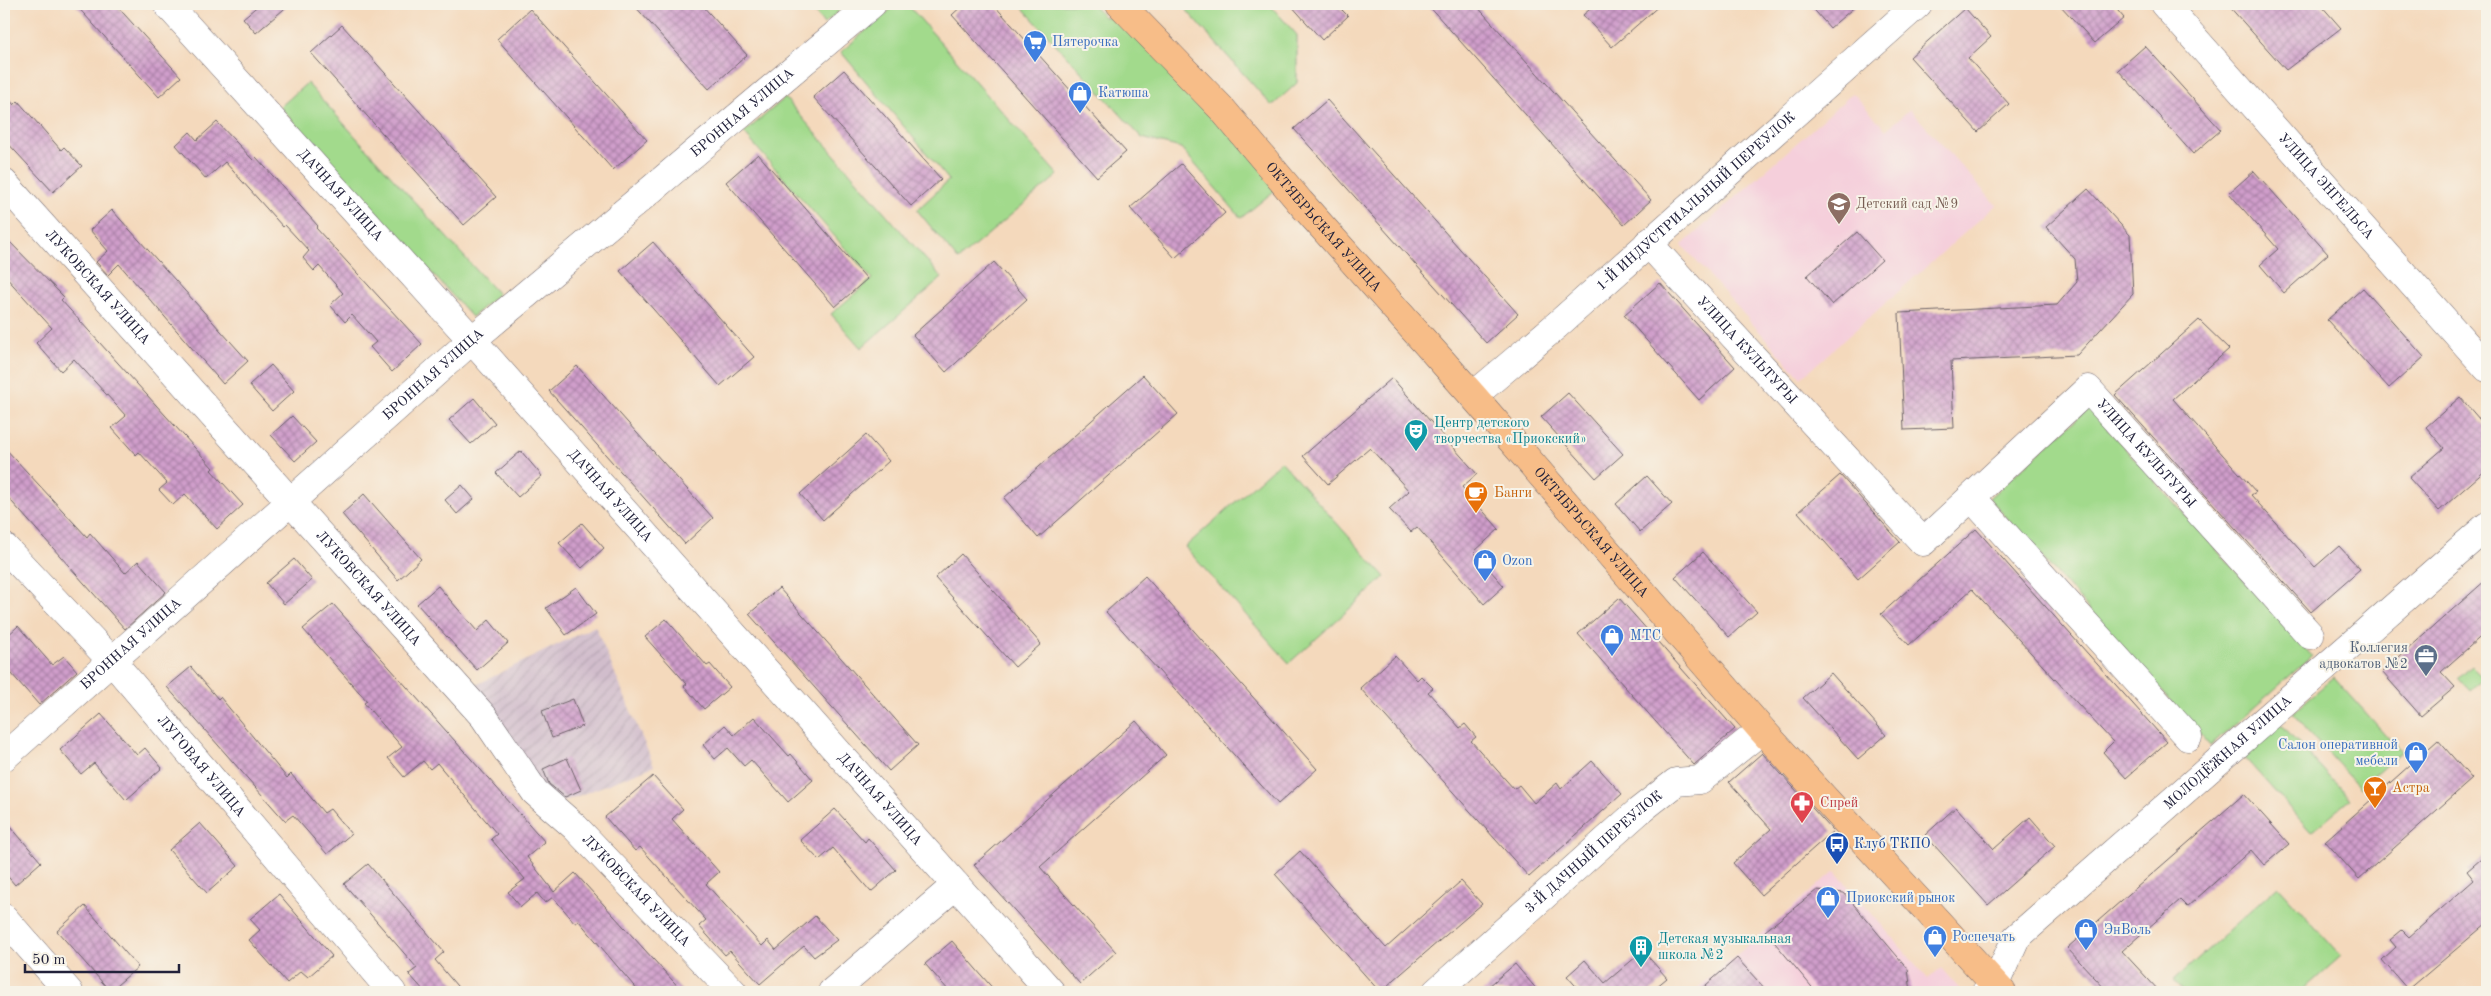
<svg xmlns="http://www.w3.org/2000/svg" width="2491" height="996" viewBox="0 0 2491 996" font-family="'Old Standard TT',serif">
<defs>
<pattern id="industrial-furrows" width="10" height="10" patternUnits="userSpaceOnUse" patternTransform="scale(1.25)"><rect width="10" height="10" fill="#d1bdcc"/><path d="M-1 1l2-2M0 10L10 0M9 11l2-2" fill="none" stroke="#b3a2b0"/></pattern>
<pattern id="building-cross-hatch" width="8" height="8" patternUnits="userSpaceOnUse" patternTransform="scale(1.25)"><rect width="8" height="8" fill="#d09ecb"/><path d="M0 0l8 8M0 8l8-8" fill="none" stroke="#a880a6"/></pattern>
</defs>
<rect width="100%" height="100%" fill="#f7f3e8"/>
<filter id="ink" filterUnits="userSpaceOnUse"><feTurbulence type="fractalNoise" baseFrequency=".02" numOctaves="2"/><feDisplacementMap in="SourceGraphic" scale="10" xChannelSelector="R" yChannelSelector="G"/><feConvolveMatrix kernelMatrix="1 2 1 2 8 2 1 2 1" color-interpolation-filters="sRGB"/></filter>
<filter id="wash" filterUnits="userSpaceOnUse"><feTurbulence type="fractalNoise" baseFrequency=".0096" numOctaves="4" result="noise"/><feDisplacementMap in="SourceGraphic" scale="20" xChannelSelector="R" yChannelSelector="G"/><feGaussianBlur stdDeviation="1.12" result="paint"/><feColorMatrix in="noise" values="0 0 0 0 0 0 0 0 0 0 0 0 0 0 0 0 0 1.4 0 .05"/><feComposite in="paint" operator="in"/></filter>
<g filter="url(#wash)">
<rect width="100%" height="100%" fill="#f4d9bc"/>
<path fill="#f5cfdb" d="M1853,93L1886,130L1910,109L1996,205L1801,378L1682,245Z
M1835,871L1928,979L1941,968L1962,992H1693Z"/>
<path fill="url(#industrial-furrows)" d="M595,626L654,766L555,805L470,688Z"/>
<path fill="#a2da8c" stroke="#627e64" d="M808,4H847L824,24Z
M897,4H907L1058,175L958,260L917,210L949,180L841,52Z
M1019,4H1092L1104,17L1127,18L1279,187L1241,218L1181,148L1142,138Z
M1181,4H1269L1297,35V83L1272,106Z
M307,83L498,294L472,317L280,107Z
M785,98L942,278L861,348L831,314L872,279L744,133Z
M2089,408L2312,656L2211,746L1989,498Z
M1281,461L1385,577L1289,663L1185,547Z
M2472,666L2484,678L2469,691L2458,679Z
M2334,677L2401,752L2360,788L2292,713Z
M2281,724L2350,799L2311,832L2244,757Z
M2278,886L2341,956L2301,992H2183L2173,981Z"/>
<g id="blocks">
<path fill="url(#building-cross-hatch)" d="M75,4H115L181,77L159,97Z
M260,4H290L256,33L243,18Z
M633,4H701L747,55L709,89Z
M964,4H993L1126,152L1097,177L952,15Z
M1290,4H1336L1348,16L1322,40Z
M1427,4H1475L1651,200L1624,225Z
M1596,4H1661L1612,47L1583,15Z
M1809,4H1858L1830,28Z
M2059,4H2112L2124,18L2095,43Z
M2227,4H2320L2341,28L2286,70Z
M1965,8L1991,37L1968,58L2009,104L1978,132L1910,57Z
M530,9L647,140L613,170L497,39Z
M342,25L496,197L464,225L311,53Z
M2145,46L2221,130L2193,154L2118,70Z
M844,70L941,179L911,206L813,97Z
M4,93L14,105L18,101L61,150L64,147L82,166L53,192L4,139Z
M1327,100L1518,314L1486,343L1294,129Z
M217,122L253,160L256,157L318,226L316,228L422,344L392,372L370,347L376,342L352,315L345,322L330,305L343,293L319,266L314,271L303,258L309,251L285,225L283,227L225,162L206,179L176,145L190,132L197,140Z
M758,154L867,279L835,307L726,182Z
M1181,164L1225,213L1175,258L1130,208Z
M2254,171L2328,254L2284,293L2260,265L2278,249L2229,193Z
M2088,189L2130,235L2133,294L2077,355L1951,361L1954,428L1904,430L1899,313L2057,305L2077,282L2075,259L2046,227Z
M112,210L248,361L223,384L119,264L108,275L96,262L108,251L90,230Z
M1857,232L1882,260L1832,305L1807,276Z
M4,236L64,297L61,300L213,468L211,470L243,505L217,529L185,494L173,505L159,490L167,483L139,452L136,455L112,428L126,416L74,359L61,371L36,343L52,328L4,275Z
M653,242L754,357L720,386L620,271Z
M994,262L1027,299L946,372L913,335Z
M1660,283L1735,367L1699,400L1624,315Z
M2363,288L2424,357L2389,388L2327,320Z
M2199,320L2229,349L2173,399L2256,492L2251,495L2315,567L2339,546L2360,569L2311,612L2115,395Z
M271,365L294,391L272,411L249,385Z
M577,366L713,518L685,544L549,391Z
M1143,375L1178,414L1038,538L1004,498Z
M1392,378L1477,474L1462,487L1499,529L1474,552L1504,586L1484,604L1417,527L1411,532L1389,509L1409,491L1370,448L1328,484L1303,456Z
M1568,393L1623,454L1596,478L1541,417Z
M2460,397L2487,428V469L2439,511L2409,478L2444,448L2426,427Z
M474,398L495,423L471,444L449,420Z
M292,416L316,442L295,461L271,435Z
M866,435L889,461L823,520L800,494Z
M4,447L87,537L90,533L125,573L138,561L166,592L125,629L4,493Z
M521,451L542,476L518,497L496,473Z
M1840,475L1900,542L1858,579L1798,512Z
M1647,476L1672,504L1640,532L1616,504Z
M462,485L474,499L457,514L445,500Z
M364,494L421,559L398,580L342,514Z
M582,523L604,548L582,568L559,543Z
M1976,529L2167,742L2126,778L2103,752L2113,742L1972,589L1909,645L1881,614Z
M1703,552L1757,612L1729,637L1675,577Z
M961,554L1041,644L1015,667L935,578Z
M294,559L312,580L284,604L266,583Z
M1145,576L1317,769L1278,804L1106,612Z
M2487,579V631L2441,672L2455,687L2421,716L2382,672Z
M438,586L477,631L489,620L508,643L477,670L417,604Z
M576,587L596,614L566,635L546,608Z
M779,588L918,745L889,771L749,614Z
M1619,598L1735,729L1694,765L1578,634Z
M333,604L545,842L527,857L554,892L575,873L683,992H639L579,921L575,923L553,897L545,903L537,893L521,907L508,892L525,879L491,839L497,834L437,763L430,769L423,761L404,777L388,758L402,747L364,703L367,701L303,629Z
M666,619L707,666L710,664L730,687L704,709L684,686L687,684L645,637Z
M18,626L52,665L64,656L77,671L39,705L4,665V639Z
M1395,656L1417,680L1421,676L1433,688L1428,692L1460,728L1465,724L1476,737L1471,741L1514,789L1519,785L1534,803L1557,783L1561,789L1592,761L1622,794L1529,877L1360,688Z
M191,667L218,699L220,697L287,778L291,774L324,813L330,809L351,834L327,854L293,815L285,821L167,687Z
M1831,673L1886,735L1858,759L1803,698Z
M573,699L583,726L552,738L542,711Z
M101,714L137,755L145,748L162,768L126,800L94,763L81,774L60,750Z
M754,717L789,756L791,754L813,780L788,802L751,760L744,766L728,748L715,759L703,745L725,725L734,735Z
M1136,721L1166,755L1040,867L1116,952L1080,984L974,865Z
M2438,740L2472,779L2359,879L2325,841Z
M1762,753L1833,831L1761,895L1733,863L1771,829L1729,782Z
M567,758L581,790L565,797L549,784L543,769Z
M653,776L683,809L672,819L719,872L706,884L762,946L768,940L776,950L815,916L837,940L814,957L804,946L760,984L730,951L725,955L699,926L706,920L640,847L635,851L605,817Z
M2244,794L2289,844L2264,865L2251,850L2187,907L2180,900L2122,951L2160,992H2108L2067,948Z
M1956,807L1994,849L2030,817L2055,846L1988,905L1925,835Z
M835,809L865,842L868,838L896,870L871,892L833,848L819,860L800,840Z
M4,819L41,862L15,885L4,872Z
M200,823L238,866L207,893L169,850Z
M1300,851L1386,948L1461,881L1482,904L1380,992L1275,874Z
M2487,854V923L2408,990L2382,960L2396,947L2390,940L2402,930L2409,937L2474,880L2467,871Z
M368,864L444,952L435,960L462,992H425L409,974L417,968L344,884Z
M1817,890L1844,893L1908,969L1911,992H1816L1765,931Z
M279,894L332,956L308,977L301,971L287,983L249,940L260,930L250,919Z
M85,906L138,967L110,991L57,931Z
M952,941L982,976L996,992H950L925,964Z
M1643,951L1667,978L1650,992H1581L1567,976L1585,960L1605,983Z
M1737,958L1768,992H1698Z
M1515,964L1539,992H1482Z"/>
</g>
</g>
<g filter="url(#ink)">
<use href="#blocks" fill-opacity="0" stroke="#6c6268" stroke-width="1"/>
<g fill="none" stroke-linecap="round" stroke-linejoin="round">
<g stroke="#6c6268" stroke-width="29">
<g id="minor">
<path id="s1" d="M167,4L472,340L1051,992"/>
<path id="s2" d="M2164,4L2487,368"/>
<path id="s3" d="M4,183L484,717L535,792L575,827L733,992"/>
<path id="s4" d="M1648,243L1923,542L2088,389L2310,635"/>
<path id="s5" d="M1473,396L1557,325L1918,4"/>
<path d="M1972,498L2188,737"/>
<path id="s6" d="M4,547L112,661L392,992"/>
<path id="s7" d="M4,757L472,340L872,4"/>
<path d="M4,918L69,992"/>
<path d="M832,992L956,885"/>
<path id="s8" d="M1436,992L1639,811L1676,782L1700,780L1762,730"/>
<path id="s9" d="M1986,992L1995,984L2016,938L2487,526"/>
</g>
</g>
<g stroke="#6c6268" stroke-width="29">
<g id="major">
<path id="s10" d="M1120,4L1222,109L1300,202L1473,396L1762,730L2002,992"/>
</g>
</g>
<use href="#minor" stroke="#fff" stroke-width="28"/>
<use href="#major" stroke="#f7bd88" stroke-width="28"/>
</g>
</g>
<defs>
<g id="supermarket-pin" transform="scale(1.25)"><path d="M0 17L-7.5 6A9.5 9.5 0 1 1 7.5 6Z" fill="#3f7fe0" stroke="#f7f3e8"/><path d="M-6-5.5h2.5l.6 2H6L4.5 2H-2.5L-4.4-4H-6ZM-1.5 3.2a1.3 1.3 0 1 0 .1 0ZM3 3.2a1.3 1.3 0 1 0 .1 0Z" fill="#fff"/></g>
<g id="shop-pin" transform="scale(1.25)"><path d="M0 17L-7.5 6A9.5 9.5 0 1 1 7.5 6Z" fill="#3f7fe0" stroke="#f7f3e8"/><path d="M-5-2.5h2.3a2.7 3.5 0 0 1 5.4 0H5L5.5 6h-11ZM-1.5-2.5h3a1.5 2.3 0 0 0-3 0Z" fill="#fff"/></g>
<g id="school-pin" transform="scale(1.25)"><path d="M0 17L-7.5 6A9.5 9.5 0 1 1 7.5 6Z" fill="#8d6e63" stroke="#f7f3e8"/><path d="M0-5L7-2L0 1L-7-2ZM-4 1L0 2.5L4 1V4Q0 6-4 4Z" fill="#fff"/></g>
<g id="theatre-pin" transform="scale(1.25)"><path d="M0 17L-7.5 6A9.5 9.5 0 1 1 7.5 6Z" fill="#0f9aa8" stroke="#f7f3e8"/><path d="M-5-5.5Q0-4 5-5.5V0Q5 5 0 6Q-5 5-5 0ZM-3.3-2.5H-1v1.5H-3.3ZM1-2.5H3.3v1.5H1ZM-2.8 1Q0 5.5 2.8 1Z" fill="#fff"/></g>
<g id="cafe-pin" transform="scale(1.25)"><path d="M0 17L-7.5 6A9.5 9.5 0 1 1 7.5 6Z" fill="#e8710a" stroke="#f7f3e8"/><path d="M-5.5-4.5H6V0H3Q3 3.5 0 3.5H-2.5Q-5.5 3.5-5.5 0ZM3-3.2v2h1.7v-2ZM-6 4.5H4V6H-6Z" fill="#fff"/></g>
<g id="office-pin" transform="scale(1.25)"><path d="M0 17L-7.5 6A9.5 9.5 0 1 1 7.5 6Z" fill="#5c6f8a" stroke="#f7f3e8"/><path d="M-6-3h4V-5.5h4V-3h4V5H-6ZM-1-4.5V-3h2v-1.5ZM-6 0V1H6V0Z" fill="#fff"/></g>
<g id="bar-pin" transform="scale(1.25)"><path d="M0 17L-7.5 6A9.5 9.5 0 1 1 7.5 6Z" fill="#e8710a" stroke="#f7f3e8"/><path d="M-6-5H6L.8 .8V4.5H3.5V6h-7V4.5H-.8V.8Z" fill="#fff"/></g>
<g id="pharmacy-pin" transform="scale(1.25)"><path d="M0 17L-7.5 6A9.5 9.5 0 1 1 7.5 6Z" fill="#e0444e" stroke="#f7f3e8"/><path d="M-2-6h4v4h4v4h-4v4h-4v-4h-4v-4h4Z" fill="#fff"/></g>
<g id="bus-pin" transform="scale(1.25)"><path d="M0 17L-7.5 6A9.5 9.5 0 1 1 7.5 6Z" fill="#1a4fb4" stroke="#f7f3e8"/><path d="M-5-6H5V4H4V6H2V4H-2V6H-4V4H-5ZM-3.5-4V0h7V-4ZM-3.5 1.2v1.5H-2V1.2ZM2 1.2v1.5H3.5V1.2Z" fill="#fff"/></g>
<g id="building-pin" transform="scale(1.25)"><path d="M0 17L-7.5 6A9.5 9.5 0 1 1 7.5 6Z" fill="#0f9aa8" stroke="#f7f3e8"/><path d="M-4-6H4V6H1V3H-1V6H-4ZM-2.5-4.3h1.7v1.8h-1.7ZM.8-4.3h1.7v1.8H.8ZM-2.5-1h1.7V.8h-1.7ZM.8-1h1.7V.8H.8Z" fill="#fff"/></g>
</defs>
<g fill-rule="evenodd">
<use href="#supermarket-pin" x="1035" y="42"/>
<use href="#shop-pin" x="1080" y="93"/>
<use href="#school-pin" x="1839" y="204"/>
<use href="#theatre-pin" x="1416" y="431"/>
<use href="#cafe-pin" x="1476" y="493"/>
<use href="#shop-pin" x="1485" y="561"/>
<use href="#shop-pin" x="1612" y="636"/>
<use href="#office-pin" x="2426" y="656"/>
<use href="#shop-pin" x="2416" y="753"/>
<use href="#bar-pin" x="2375" y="788"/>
<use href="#pharmacy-pin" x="1802" y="803"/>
<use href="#bus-pin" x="1837" y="844"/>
<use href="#shop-pin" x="1828" y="898"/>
<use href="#shop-pin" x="2086" y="930"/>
<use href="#shop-pin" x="1935" y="937"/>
<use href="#building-pin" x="1641" y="947"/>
</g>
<g text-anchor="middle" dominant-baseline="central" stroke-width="4" stroke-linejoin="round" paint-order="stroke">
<g font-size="14" fill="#366cbe" stroke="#f7f3e8" text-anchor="start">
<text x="1052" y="42">Пятерочка</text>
<text x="1098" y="93">Катюша</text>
<text x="1502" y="561">Ozon</text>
<text x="1630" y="636">МТС</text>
<text x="2398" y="745" text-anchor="end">Салон оперативной<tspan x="2398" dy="16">мебели</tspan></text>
<text x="1846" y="898">Приокский рынок</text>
<text x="2104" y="930">ЭнВоль</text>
<text x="1952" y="937">Роспечать</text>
</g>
<g font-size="14" fill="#22223b" stroke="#f7f3e8">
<text stroke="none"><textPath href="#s7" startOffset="980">БРОННАЯ УЛИЦА</textPath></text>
<text stroke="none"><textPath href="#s2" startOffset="244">УЛИЦА ЭНГЕЛЬСА</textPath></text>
<text stroke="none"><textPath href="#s1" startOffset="258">ДАЧНАЯ УЛИЦА</textPath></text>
<text stroke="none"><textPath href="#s5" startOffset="296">1-Й ИНДУСТРИАЛЬНЫЙ ПЕРЕУЛОК</textPath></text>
<text stroke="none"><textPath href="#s10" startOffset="302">ОКТЯБРЬСКАЯ УЛИЦА</textPath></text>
<text stroke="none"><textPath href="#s3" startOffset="140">ЛУКОВСКАЯ УЛИЦА</textPath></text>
<text stroke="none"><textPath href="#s4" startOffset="146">УЛИЦА КУЛЬТУРЫ</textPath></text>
<text stroke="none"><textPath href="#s7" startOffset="575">БРОННАЯ УЛИЦА</textPath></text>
<text stroke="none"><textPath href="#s4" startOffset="718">УЛИЦА КУЛЬТУРЫ</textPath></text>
<text stroke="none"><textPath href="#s1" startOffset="662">ДАЧНАЯ УЛИЦА</textPath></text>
<text stroke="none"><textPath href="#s10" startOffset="708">ОКТЯБРЬСКАЯ УЛИЦА</textPath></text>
<text stroke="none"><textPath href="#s3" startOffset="545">ЛУКОВСКАЯ УЛИЦА</textPath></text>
<text stroke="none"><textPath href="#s7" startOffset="170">БРОННАЯ УЛИЦА</textPath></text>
<text stroke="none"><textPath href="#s9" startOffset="344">МОЛОДЁЖНАЯ УЛИЦА</textPath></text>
<text stroke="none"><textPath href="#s6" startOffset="295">ЛУГОВАЯ УЛИЦА</textPath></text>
<text stroke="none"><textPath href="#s1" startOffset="1068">ДАЧНАЯ УЛИЦА</textPath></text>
<text stroke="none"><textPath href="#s8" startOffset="211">3-Й ДАЧНЫЙ ПЕРЕУЛОК</textPath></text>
<text stroke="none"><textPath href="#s3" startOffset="950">ЛУКОВСКАЯ УЛИЦА</textPath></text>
</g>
<g font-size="14" fill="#785e54" stroke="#f7f3e8" text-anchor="start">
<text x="1856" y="204">Детский сад №9</text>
</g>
<g font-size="14" fill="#0d838f" stroke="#f7f3e8" text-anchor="start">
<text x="1434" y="423">Центр детского<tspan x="1434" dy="16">творчества «Приокский»</tspan></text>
<text x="1658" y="939">Детская музыкальная<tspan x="1658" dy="16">школа №2</tspan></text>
</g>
<g font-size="14" fill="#c56008" stroke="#f7f3e8" text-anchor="start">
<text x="1494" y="493">Банги</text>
<text x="2392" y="788">Астра</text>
</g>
<g font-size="14" fill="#4e5e75" stroke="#f7f3e8" text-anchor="end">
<text x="2408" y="648">Коллегия<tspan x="2408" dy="16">адвокатов №2</tspan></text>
</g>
<g font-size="14" fill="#be3a42" stroke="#f7f3e8" text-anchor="start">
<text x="1820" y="803">Спрей</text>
</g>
<g font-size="14" fill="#164399" stroke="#f7f3e8" text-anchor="start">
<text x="1854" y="844">Клуб ТКПО</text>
</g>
</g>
<rect width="2491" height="996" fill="none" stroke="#f7f3e8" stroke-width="20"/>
<path d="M25 964v8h154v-8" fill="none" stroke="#22223b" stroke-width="2.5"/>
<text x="32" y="964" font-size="15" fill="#22223b" stroke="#f7f3e8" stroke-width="4" paint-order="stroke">50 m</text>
</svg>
